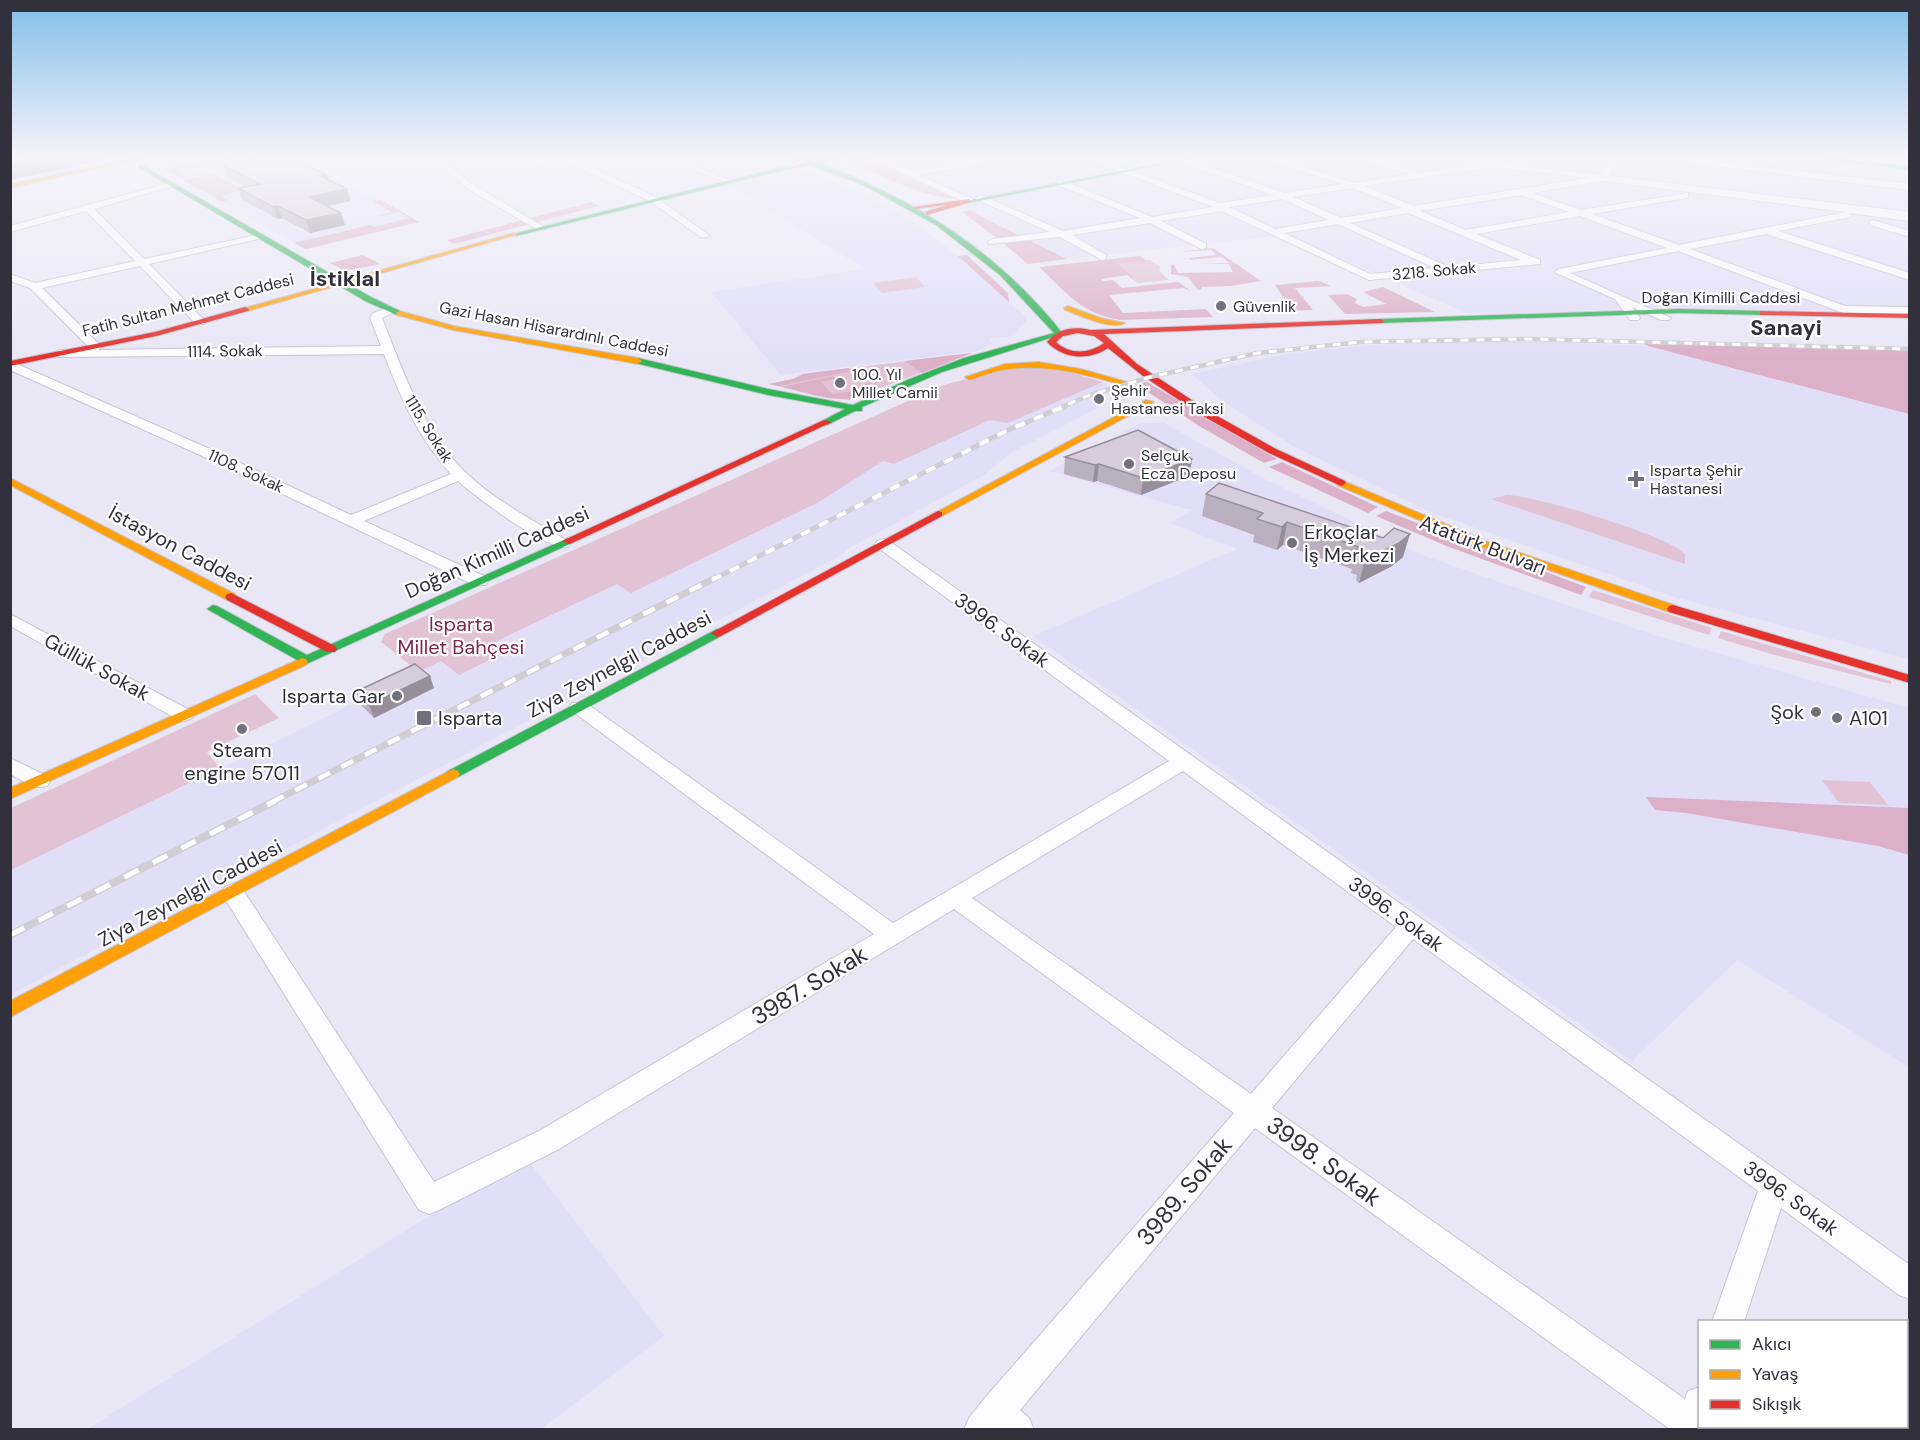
<svg xmlns="http://www.w3.org/2000/svg" width="1920" height="1440" viewBox="0 0 1920 1440" font-family="'DM Sans',sans-serif">
<rect width="100%" height="100%" fill="#e9e7f6"/>
<path fill="#e1def7" d="M274,156L346,189L353,188L376,201L381,200L419,222L306,249L164,169L230,157L235,160Z
M876,156H1788L1909,170V312L1650,307L1556,312L1466,313L1289,235L1067,259L962,207L974,202Z
M803,169L858,191L918,225L958,256L1027,318V321L1011,336L989,339L993,344L977,351L781,375L711,292L865,269L730,185Z
M1460,342H1553L1648,346L1909,414V659L1674,597L1430,512L1293,446L1222,401L1192,374L1287,354L1368,345Z
M1103,382L1114,390L1090,399L1102,406L1012,452L984,475L851,547L838,557L11,994V870L441,661L459,675L504,654L492,644L617,584L856,452L894,464L990,420L1008,422Z
M1141,423H1164L1265,479L1422,555L1651,634L1909,708V1067L1737,960L1632,1061L1033,636L1237,549L1170,523L1191,510L1049,471Z
M530,1163L664,1336L541,1429L86,1430L432,1214Z"/>
<path fill="#e1c3d5" d="M1150,260L1160,266L1159,271L1169,280L1138,283L1117,263Z
M916,277L925,287L882,293L873,283Z
M972,353L849,400L829,398L769,384L793,379L803,374Z
M1050,367L1103,382L1008,423L990,420L894,464L883,461L819,502L631,593L617,584L493,643L504,653L459,675L441,661L419,672L381,642L385,634L944,385L1004,369Z
M1506,495C1533,495 1668,535 1685,554V564L1491,499Z
M1593,590L1712,628L1709,635L1589,597Z
M1721,631L1891,681V684L1771,654L1718,638Z
M255,694L279,718L207,752L220,768L11,870V808Z
M1822,780L1870,782L1888,805L1839,803Z"/>
<path fill="#dcb0c8" d="M864,156L960,198C932,202 874,172 846,161V159Z
M230,157L234,160L177,170L186,176L209,173L181,178L164,169Z
M212,174L243,189L221,196L228,200L222,202L183,180Z
M381,200L419,222L306,249L294,243L370,225L374,227L410,218L399,212L370,218L392,212L372,201Z
M592,202L599,206L454,244L447,240Z
M969,210L1022,237L998,239L962,212Z
M1029,240L1067,259L1028,264L1003,243Z
M1213,248L1261,281L1231,286L1201,287L1202,289L1198,290L1188,277L1171,274V265L1186,264L1174,265L1178,273L1233,272L1229,264H1195L1229,263L1222,257L1190,260L1188,258L1216,255L1211,250L1176,252Z
M363,255L380,264L345,271L330,263Z
M967,255L1008,293L1009,302L958,256Z
M1140,256L1146,261L1118,263L1138,283L1127,275L1101,279L1103,281L1113,280L1122,288L1178,282L1191,291L1183,288L1109,295L1123,313L1206,309L1213,317L1120,320C1080,313 1067,293 1039,267Z
M1318,281L1331,286L1295,288L1313,310L1239,312L1233,302L1239,308L1290,307L1275,285Z
M1383,287L1435,312L1345,314L1328,295L1347,294L1357,299L1355,303L1363,307L1386,304L1363,292Z
M1641,342L1909,349V414L1648,346Z
M972,353L922,373L905,361Z
M849,368L851,371L779,386L769,384L793,379L803,374Z
M833,376L836,379L821,382L832,394L869,389L864,384L870,383L880,390C838,406 824,397 782,387Z
M1147,382L1277,459L1264,463L1199,426L1136,384Z
M1282,462L1378,507L1368,513L1269,467Z
M1386,511L1586,587L1581,595L1449,547L1376,516Z
M1646,797L1909,808V855L1878,846L1686,813L1655,810Z"/>
<g fill="none" stroke-linecap="round" stroke-linejoin="round">
<g stroke="#c6c5d2" stroke-width="2">
<path id="street" d="M112,156H123L129,159L125,161Z
M427,156H436L474,185L544,227L536,229L468,189Z
M555,156H574L571,158L656,197L710,236L702,238L650,201L561,160L519,168L515,165Z
M658,156H668L734,181L727,183Z
M866,156H876L911,171L1004,156H1020L919,175L972,199L974,201L969,204Z
M1080,156H1090L1220,203L1273,195L1180,162V158H1186L1284,193L1343,184L1260,158L1259,156H1270L1355,183L1411,174L1354,158L1353,156H1364L1420,173L1476,164L1427,156H1447L1601,175L1611,156H1619L1609,176L1910,212V221L1849,213L1852,215L1850,217L1778,231L1910,273V280L1766,234L1690,249L1845,306L1910,307V313H1862V317H1854L1678,251L1570,273L1671,318L1669,320H1661L1632,307L1640,318L1638,320H1630L1615,299L1554,272L1559,269L1667,248L1580,216L1476,234L1540,260V264L1369,280L1222,211L1161,221L1206,244V248L1202,249L1150,223L1072,235L1106,255V259L1102,260L1060,237L989,244L988,242L993,239L1050,232L978,200L976,198L981,195L1063,231L1140,218L1058,185V181L1061,180L1152,217L1213,207ZM1494,167L1587,178L1414,206L1364,186ZM1603,181L1846,212L1679,245L1592,214L1685,198L1688,197V193L1581,210L1532,193ZM1353,188L1402,208L1341,218L1293,197ZM1521,195L1569,212L1466,230L1420,211ZM1282,199L1329,220L1275,229L1229,207ZM1408,213L1521,260L1449,267L1350,223ZM1338,224L1435,268L1370,274L1284,233Z
M1646,156H1667L1910,184V190L1650,158Z
M169,183L176,185L94,209L144,259L262,234L267,237L149,264L204,320V324H196L140,266L42,288L99,344L101,347L98,350L381,346L370,318L373,313L390,307L394,308V312L382,318C403,372 423,429 464,471C494,500 532,520 568,541L570,544L568,547C549,552 474,496 458,481L364,521L486,577L488,581L486,585H474L209,459L10,370V361L219,453L351,515L451,474C419,439 400,397 384,354L58,357V351L62,350H92L30,288L10,281V274L35,283L135,261L86,211L10,232V226Z
M1873,220L1910,231V237L1870,225V221Z
M883,539L889,541L1910,1265V1299L1899,1295L1781,1208L1744,1322H1712L1758,1191L1413,939L1272,1108L1685,1399L1688,1391L1700,1387V1426H1708L1707,1430H1671L1255,1128L1020,1410L1029,1418L1034,1430H964L969,1418L984,1399L1234,1113L954,909L559,1149L439,1210L429,1214L419,1210L225,899L222,893L225,887L233,884L241,887L434,1182L539,1131L874,934L572,711L569,707L572,703H586L893,923L1169,761L877,547L875,544L877,541ZM1183,771L1396,927L1251,1094L972,898Z
M10,614L191,711L194,715L191,719L184,721L177,719L10,626Z
M10,758L47,776L50,781L47,786C34,790 22,780 10,774Z"/>
</g>
<g stroke="#c6c5d2" stroke-width="2">
<path id="fast" d="M787,156C804,154 828,166 844,173C929,208 1006,261 1063,334L942,372L862,407V411H855L827,425L824,424V420L845,409L768,395L635,363V359L638,358L768,389L853,405L907,380L964,358L1054,333L1000,275L936,225L865,186Z
M1199,156H1208L969,203L966,201Z
M1796,156H1810L1910,166V170Z
M138,165H142L371,297L404,313L397,315L365,301L138,167Z
M791,165L793,168L516,236L513,234Z
M1679,309L1763,311L1767,313L1763,315L1679,313L1380,323L1376,321L1380,319Z
M568,538L574,541L572,543L302,666L298,665L297,660L207,609L213,605L217,606L307,655Z
M717,629L721,630L723,633L721,636L458,777H448L446,774L448,771Z"/>
</g>
<g stroke="#c6c5d2" stroke-width="2">
<path id="slow" d="M145,156H154L10,188V184Z
M514,233L519,234L248,311L241,309Z
M1068,306L1101,318L1125,323C1112,331 1079,315 1065,310L1064,308Z
M400,311L454,326L638,358L642,361L638,364L453,330L397,315L396,313Z
M1039,362L1081,369L1127,382L1123,385C1086,375 1049,364 1010,369C996,370 983,376 969,380L965,377L1005,364Z
M1146,400L1154,402L942,516H934L933,514Z
M10,478L235,594L237,597L235,600H227L10,485Z
M1341,480L1488,542L1677,606L1679,609L1673,613L1669,612L1480,546L1337,485L1336,483Z
M302,658L306,659L308,662L306,665L10,799V788Z
M453,769L458,771L460,774L458,777L10,1017V1001Z"/>
</g>
<g stroke="#c6c5d2" stroke-width="2">
<path id="jam" d="M834,156H853L791,169L788,167Z
M969,199L971,202L927,215L925,212L946,205L916,209L913,207Z
M245,307L249,309L248,311L156,336L10,366V361L155,332Z
M1760,311L1910,314V318L1763,315H1760Z
M1380,319L1384,321L1383,323L1104,334L1137,364L1210,412L1276,449L1345,481L1346,483L1341,486L1269,453L1203,416L1143,376L1108,348C1089,361 1063,359 1047,342C1058,328 1074,326 1091,330ZM1078,333L1094,336L1104,343C1089,354 1070,355 1056,342L1063,336Z
M824,420L832,422L572,543L568,544L562,541Z
M938,511L942,512V516L721,636L717,637L711,633Z
M231,593L335,646L337,649L335,652H327L227,600L225,597L227,594Z
M1673,605L1910,675V683L1669,612L1667,609L1669,606Z"/>
</g>
<use href="#street" fill="#fcfbfe" fill-rule="evenodd"/>
<use href="#fast" fill="#30b455" fill-rule="evenodd"/>
<use href="#slow" fill="#ff9f0a" fill-rule="evenodd"/>
<use href="#jam" fill="#e5322d" fill-rule="evenodd"/>
<g stroke="#d0ced3" stroke-width="4.5">
<path id="rail-far3" d="M1068,404L1090,395L1150,377L1258,353L1360,342L1527,339L1910,349"/>
</g>
<g stroke="#d0ced3" stroke-width="5">
<path id="rail-far2" d="M712,580L1006,431L1072,403"/>
</g>
<g stroke="#d0ced3" stroke-width="7">
<path id="rail-far1" d="M272,802L715,578"/>
</g>
<g stroke="#d0ced3" stroke-width="8">
<path id="rail" d="M10,935L275,801"/>
</g>
<use href="#rail-far3" stroke="#fff" stroke-width="3" stroke-dasharray="8" stroke-linecap="butt"/>
<use href="#rail-far2" stroke="#fff" stroke-width="4" stroke-dasharray="10" stroke-linecap="butt"/>
<use href="#rail-far1" stroke="#fff" stroke-width="4.5" stroke-dasharray="13" stroke-linecap="butt"/>
<use href="#rail" stroke="#fff" stroke-width="5" stroke-dasharray="16" stroke-linecap="butt"/>
</g>
<path fill="#b9afbf" d="M222,165L329,180L351,201L327,206L345,225L310,233L282,218L278,219L242,200L238,188L246,187L227,177Z
M1065,457L1192,459L1189,476L1141,495L1097,481L1093,482L1064,474Z
M1206,494L1403,557L1392,566L1359,583L1356,580L1357,575L1351,573L1352,569L1283,545L1277,550L1253,542L1254,535L1202,516Z
M434,688L374,718L360,704L355,692Z"/>
<path fill="#968f9b" d="M49,156H107L108,159L10,180V163Z
M327,175L331,186L320,176Z
M347,189L351,201L313,209L309,197Z
M278,206L282,218L278,219L273,207Z
M341,213L345,225L310,233L306,220Z
M1192,459L1189,476L1141,495L1143,478Z
M1099,464L1097,481L1093,482L1095,465Z
M1287,522L1283,545L1277,550L1282,527Z
M1410,534L1403,557L1392,566L1359,583L1365,560Z
M430,676L434,688L374,718L369,705Z"/>
<path fill="#d7ccde" stroke="#968f9b" stroke-width="1.5" d="M10,156H49L10,163Z
M273,156H284L327,175L320,176L347,189L309,197L341,213L306,220L278,206L273,207L238,188L260,184L222,165Z
M1138,430L1192,459L1143,478L1099,464L1095,465L1065,457Z
M1219,483L1383,538L1394,528L1410,534L1399,543L1365,560L1362,556L1366,553L1357,549L1359,547L1287,522L1282,527L1257,519L1263,513L1206,494Z
M415,664L430,676L369,705L355,692Z"/>
<linearGradient id="sky" x2="0" y2="1"><stop stop-color="#82bde8"/><stop offset="0.44" stop-color="#f5f4fb"/><stop offset="1" stop-color="#f5f4fb" stop-opacity="0"/></linearGradient>
<rect width="1920" height="357" fill="url(#sky)"/>
<g fill="#72707e" stroke="#fff" stroke-width="2">
<circle cx="1221" cy="306" r="6"/>
<circle cx="840" cy="383" r="6"/>
<circle cx="1099" cy="399" r="6"/>
<circle cx="1129" cy="464" r="6"/>
<path d="M1633 470h6v6h6v6h-6v6h-6v-6h-6v-6h6z"/>
<circle cx="1292" cy="543" r="6"/>
<circle cx="397" cy="696" r="6"/>
<circle cx="1816" cy="712" r="6"/>
<rect x="416" y="710" width="16" height="16" rx="3"/>
<circle cx="1837" cy="718" r="6"/>
<circle cx="242" cy="729" r="6"/>
</g>
<g text-anchor="middle" dominant-baseline="central" stroke-width="4.5" stroke-linejoin="round" paint-order="stroke">
<g font-size="16" fill="#32303d" stroke="#fff">
<text transform="translate(1434 271) rotate(-5)">3218. Sokak</text>
<text x="1721" y="297">Doğan Kimilli Caddesi</text>
<text transform="translate(188 305) rotate(-14)">Fatih Sultan Mehmet Caddesi</text>
<text transform="translate(554 329) rotate(11)">Gazi Hasan Hisarardınlı Caddesi</text>
<text transform="translate(225 351) rotate(-1)">1114. Sokak</text>
<text transform="translate(429 429) rotate(58)">1115. Sokak</text>
<text transform="translate(246 471) rotate(25)">1108. Sokak</text>
</g>
<g font-size="16" fill="#32303d" stroke="#fff" text-anchor="start">
<text x="1233" y="306">Güvenlik</text>
<text x="852" y="374">100. Yıl<tspan x="852" dy="18">Millet Camii</tspan></text>
<text x="1111" y="390">Şehir<tspan x="1111" dy="18">Hastanesi Taksi</tspan></text>
<text x="1141" y="455">Selçuk<tspan x="1141" dy="18">Ecza Deposu</tspan></text>
<text x="1650" y="470">Isparta Şehir<tspan x="1650" dy="18">Hastanesi</tspan></text>
</g>
<g font-size="20" fill="#32303d" stroke="#fff" text-anchor="start">
<text x="1304" y="532">Erkoçlar<tspan x="1304" dy="23">İş Merkezi</tspan></text>
<text x="385" y="696" text-anchor="end">Isparta Gar</text>
<text x="1804" y="712" text-anchor="end">Şok</text>
<text x="438" y="718">Isparta</text>
<text x="1849" y="718">A101</text>
<text x="242" y="750" text-anchor="middle">Steam<tspan x="242" dy="23">engine 57011</tspan></text>
</g>
<g font-size="20" fill="#32303d" stroke="#fff">
<text transform="translate(1483 545) rotate(21)">Atatürk Bulvarı</text>
<text transform="translate(180 548) rotate(28)">İstasyon Caddesi</text>
<text transform="translate(497 552) rotate(-24)">Doğan Kimilli Caddesi</text>
<text transform="translate(1002 630) rotate(36)">3996. Sokak</text>
<text transform="translate(619 664) rotate(-28)">Ziya Zeynelgil Caddesi</text>
<text transform="translate(97 667) rotate(29)">Güllük Sokak</text>
<text transform="translate(190 893) rotate(-28)">Ziya Zeynelgil Caddesi</text>
<text transform="translate(1396 914) rotate(36)">3996. Sokak</text>
<text transform="translate(1791 1198) rotate(36)">3996. Sokak</text>
</g>
<g font-size="20" fill="#7f2451" stroke="#fff">
<text x="461" y="624">Isparta<tspan x="461" dy="23">Millet Bahçesi</tspan></text>
</g>
<g font-size="22" font-weight="bold" fill="#32303d" stroke="#fff">
<text x="345" y="278">İstiklal</text>
<text x="1786" y="327">Sanayi</text>
</g>
<g font-size="24" fill="#32303d" stroke="#fff">
<text transform="translate(809 985) rotate(-31)">3987. Sokak</text>
<text transform="translate(1324 1161) rotate(36)">3998. Sokak</text>
<text transform="translate(1184 1191) rotate(-50)">3989. Sokak</text>
</g>
</g>
<rect width="1920" height="1440" fill="none" stroke="#32303d" stroke-width="24"/>
<rect x="1698" y="1320" width="210" height="108" fill="#ffffff" stroke="#adacb1" stroke-width="1.5"/>
<rect x="1710" y="1340" width="30" height="9" fill="#30b455" stroke="#adacb1" stroke-width="1.5"/>
<text x="1752" y="1350" font-size="18" fill="#32303d">Akıcı</text>
<rect x="1710" y="1370" width="30" height="9" fill="#ff9f0a" stroke="#adacb1" stroke-width="1.5"/>
<text x="1752" y="1380" font-size="18" fill="#32303d">Yavaş</text>
<rect x="1710" y="1400" width="30" height="9" fill="#e5322d" stroke="#adacb1" stroke-width="1.5"/>
<text x="1752" y="1410" font-size="18" fill="#32303d">Sıkışık</text>
</svg>
